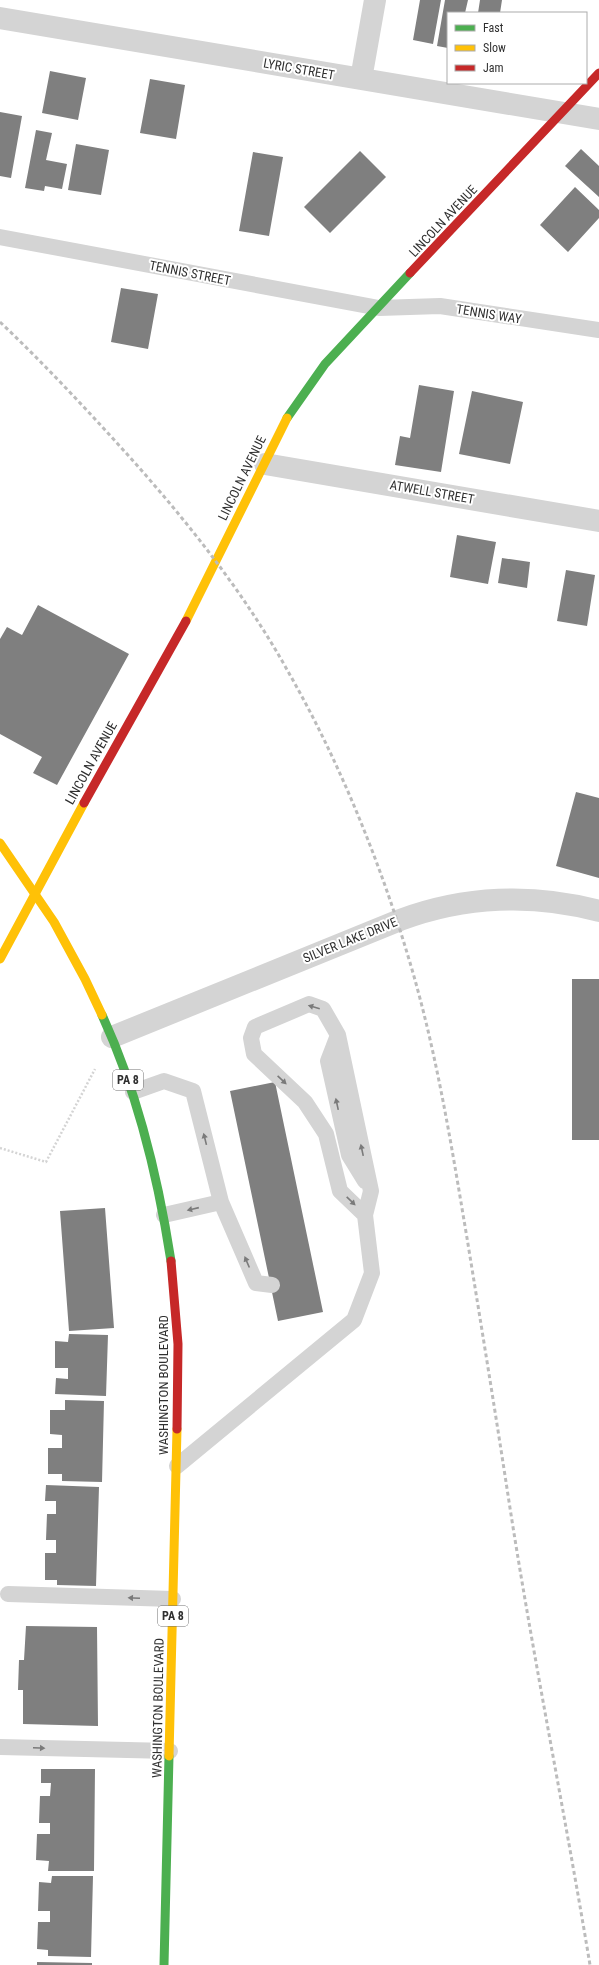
<svg xmlns="http://www.w3.org/2000/svg" width="599" height="1965" viewBox="0 0 599 1965" font-family="'Roboto Condensed',sans-serif">
<rect width="100%" height="100%" fill="#fff"/>
<path fill="#7f7f7f" d="M420,0H441L433,44L413,40Z
M445,0H468L465,13H448V48L437,46Z
M480,0H502L500,13H478Z
M50,71L86,78L78,120L42,113Z
M150,79L185,85L176,139L140,133Z
M0,112L22,116L11,178L0,176Z
M36,130L52,133L46,160L67,164L62,189L45,186L44,191L25,188Z
M76,144L109,150L101,195L68,190Z
M581,149L599,166V197L565,166Z
M360,151L386,177L330,233L304,207Z
M253,152L283,157L269,236L239,231Z
M575,187L599,210V218L568,252L540,225Z
M121,288L158,294L148,349L111,342Z
M419,385L454,391L441,472L395,465L400,436L410,438Z
M472,391L523,402L510,464L459,454Z
M457,535L496,542L488,584L450,577Z
M502,558L530,562L527,588L498,583Z
M566,570L595,575L587,626L557,621Z
M38,605L129,654L57,785L33,773L42,757L0,734V639L7,627L22,635Z
M576,792L599,798V878L556,866Z
M572,979H599V1140H572Z
M275,1082L323,1312L278,1321L230,1091Z
M105,1208L114,1328L69,1331L60,1211Z
M69,1334L108,1335L106,1396L55,1394L56,1378L68,1379V1368H55V1341L68,1342Z
M65,1400L104,1401L102,1482L62,1481V1474H48V1448H62V1435L50,1434V1410H65Z
M46,1485L99,1487L96,1586L57,1585V1580H45V1553H56V1540H46L47,1514H56V1501H45Z
M26,1626L97,1627L98,1726L23,1724V1690H18L19,1660H24Z
M41,1769H95L94,1871H48L49,1861L36,1860L37,1834H50V1823H39L40,1796H50L51,1783H41Z
M52,1876H93L91,1957L48,1956V1950L37,1949L38,1922H50V1911H38L39,1882L51,1883Z
M37,1962L92,1963V1965H37Z"/>
<g fill="none" stroke-linecap="round" stroke-linejoin="round">
<path stroke="#d4d4d4" stroke-width="2.5" stroke-dasharray="2 2" stroke-linecap="butt" d="M0,1148L46,1162L95,1069"/>
<path stroke="#d4d4d4" stroke-width="16" d="M0,237L379,308L440,306L599,330
M338,1035L328,1061L349,1155L365,1181
M133,1092L164,1081L193,1091L221,1202L256,1283L272,1285
M164,1215L221,1202
M177,1466L354,1320L372,1273L365,1215L371,1191L338,1035L323,1009L309,1004L255,1027L251,1038L254,1054L305,1102L326,1134L340,1191L365,1215
M8,1594L173,1599
M0,1747L170,1751"/>
<path stroke="#d4d4d4" stroke-width="22" d="M0,18L599,119
M361,79L375,0
M265,464L599,521
M112,1037L400,920C464,896 533,893 599,911"/>
<path stroke="#4caf50" stroke-width="9" d="M287,418L325,364L410,273
M102,1015C138,1093 158,1177 171,1261
M164,1965L169,1756"/>
<path stroke="#ffc107" stroke-width="9" d="M186,621L287,418
M0,843L54,922L85,979L102,1015
M169,1756L177,1429"/>
<path stroke="#c62828" stroke-width="9" d="M410,273L599,73
M171,1261L178,1344L177,1429"/>
<path stroke="#bcbcbc" stroke-width="3" stroke-dasharray="4 3" stroke-linecap="butt" d="M0,322C37,357 72,394 106,431C175,506 241,586 290,675C339,761 380,862 408,956C436,1048 451,1143 467,1238C481,1324 495,1410 508,1495C532,1652 564,1808 590,1965"/>
<path stroke="#ffc107" stroke-width="9" d="M0,959L84,803"/>
<path stroke="#c62828" stroke-width="9" d="M84,803L186,621"/>
</g>
<defs><path id="oneway-solid" d="M-6-.8H1V-3.2L6.5 0L1 3.2V.8H-6Z"/></defs>
<g fill="#7a7a7a">
<use href="#oneway-solid" transform="translate(314 1007) rotate(-164)"/>
<use href="#oneway-solid" transform="translate(282 1080) rotate(43)"/>
<use href="#oneway-solid" transform="translate(337 1104) rotate(-102)"/>
<use href="#oneway-solid" transform="translate(205 1139) rotate(-104)"/>
<use href="#oneway-solid" transform="translate(362 1150) rotate(-102)"/>
<use href="#oneway-solid" transform="translate(351 1201) rotate(44)"/>
<use href="#oneway-solid" transform="translate(193 1209) rotate(167)"/>
<use href="#oneway-solid" transform="translate(247 1262) rotate(-113)"/>
<use href="#oneway-solid" transform="translate(134 1598) rotate(-178)"/>
<use href="#oneway-solid" transform="translate(39 1748) rotate(2)"/>
</g>
<g text-anchor="middle" dominant-baseline="central" stroke-width="4" stroke-linejoin="round" paint-order="stroke">
<g fill="#fff" stroke="#6e6e6e" stroke-width="1">
<rect x="113" y="1070" width="30" height="20" rx="3"/>
<rect x="158" y="1606" width="30" height="20" rx="3"/>
</g>
<g font-size="12" font-weight="bold" fill="#303030">
<text x="128" y="1080">PA 8</text>
<text x="173" y="1616">PA 8</text>
</g>
<g font-size="13" fill="#303030" stroke="#fff">
<text transform="translate(299 69) rotate(10)">LYRIC STREET</text>
<text transform="translate(443 221) rotate(-47)">LINCOLN AVENUE</text>
<text transform="translate(190 273) rotate(11)">TENNIS STREET</text>
<text transform="translate(489 314) rotate(9)">TENNIS WAY</text>
<text transform="translate(242 478) rotate(-64)">LINCOLN AVENUE</text>
<text transform="translate(432 492) rotate(10)">ATWELL STREET</text>
<text transform="translate(91 763) rotate(-61)">LINCOLN AVENUE</text>
<text transform="translate(350 940) rotate(-22)">SILVER LAKE DRIVE</text>
<text transform="translate(163 1385) rotate(-90)">WASHINGTON BOULEVARD</text>
<text transform="translate(158 1708) rotate(-89)">WASHINGTON BOULEVARD</text>
</g>
</g>
<rect x="447" y="12" width="140" height="72" fill="#ffffff" stroke="#acacac"/>
<rect x="455" y="25" width="20" height="6" fill="#4caf50" stroke="#acacac"/>
<text x="483" y="32" font-size="12" fill="#303030">Fast</text>
<rect x="455" y="45" width="20" height="6" fill="#ffc107" stroke="#acacac"/>
<text x="483" y="52" font-size="12" fill="#303030">Slow</text>
<rect x="455" y="65" width="20" height="6" fill="#c62828" stroke="#acacac"/>
<text x="483" y="72" font-size="12" fill="#303030">Jam</text>
</svg>
